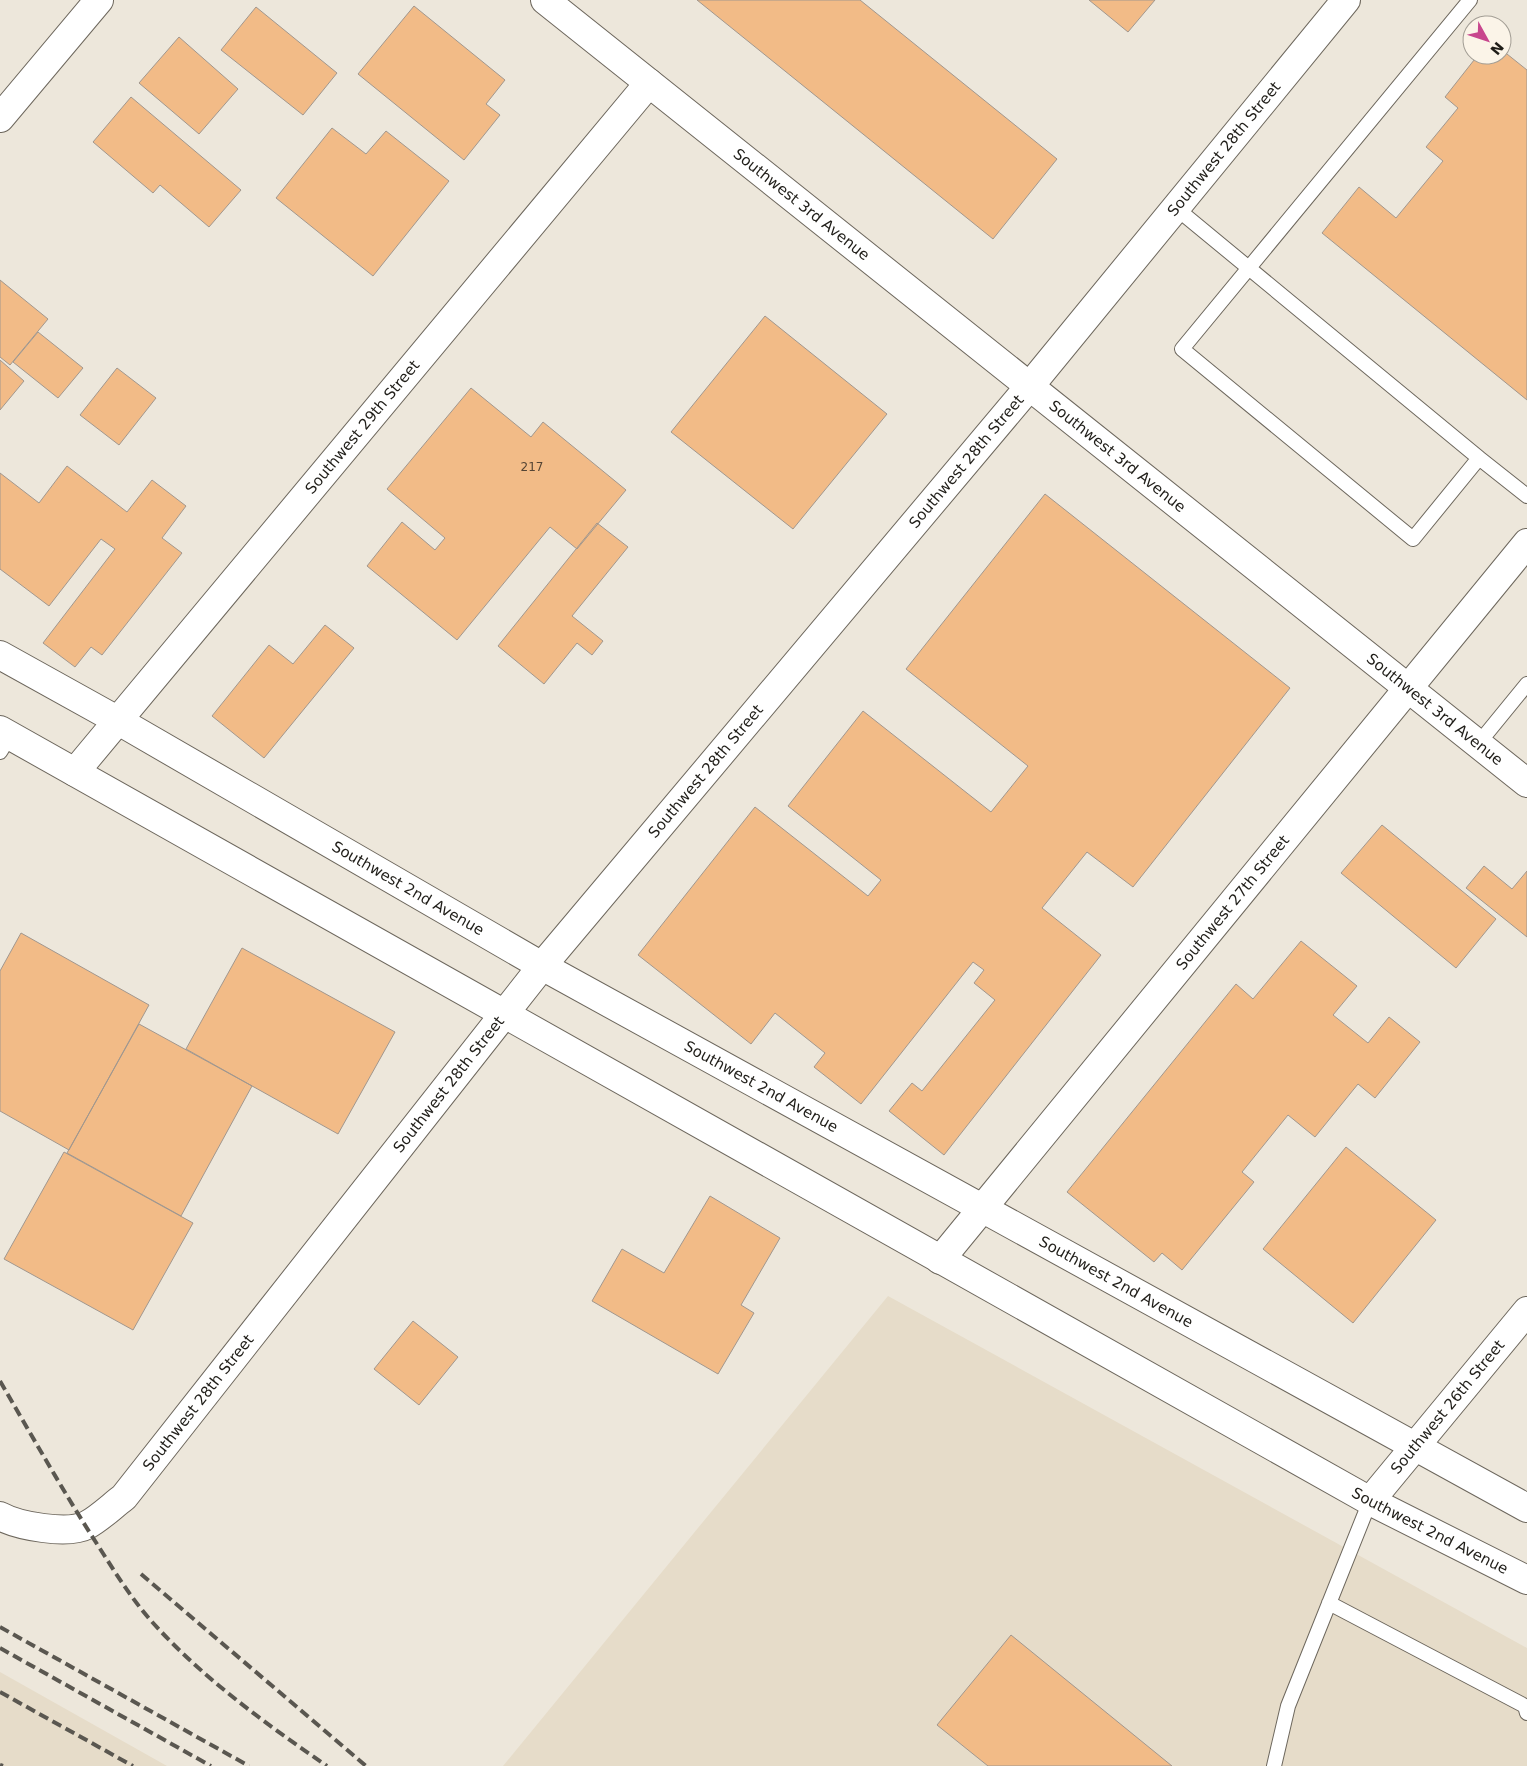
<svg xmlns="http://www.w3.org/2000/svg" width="1527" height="1766" viewBox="0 0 1527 1766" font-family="'DejaVu Sans',sans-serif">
<rect width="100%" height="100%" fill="#ede7db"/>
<path fill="#e6dcc9" d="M888,1296L1527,1648V1766H503Z
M0,1672L167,1766H0Z"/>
<path fill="#f2bb87" stroke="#a1978e" d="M697,0H860L1057,159L993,239Z
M1089,0H1155L1128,32Z
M414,6L505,80L486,104L500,115L464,160L358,74Z
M256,7L337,73L303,115L221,50Z
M179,37L238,89L199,134L139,83Z
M1502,50L1527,70V400L1322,233L1359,187L1396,218L1443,161L1426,147L1458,108L1445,97L1478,55H1502Z
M131,97L241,190L209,227L160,185L153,193L93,142Z
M332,128L366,154L386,131L449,181L373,276L276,198Z
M0,280L48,319L10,365L0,357Z
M765,316L887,414L793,529L671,432Z
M38,332L83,368L58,398L13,362Z
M0,360L24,381L0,410Z
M117,368L156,398L119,445L80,415Z
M471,388L531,437L543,422L626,490L577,549L550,527L457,640L367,566L402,522L435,550L445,538L387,489Z
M67,466L127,512L152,480L186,506L162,538L182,553L102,655L91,647L75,667L43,643L115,549L101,539L49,606L0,569V473L39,503Z
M1045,494L1290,688L1133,887L1087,852L1042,908L1101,955L944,1155L889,1111L912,1083L922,1091L995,1000L974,983L984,970L973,962L861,1104L814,1067L825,1053L775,1013L751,1044L638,955L755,807L868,896L881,880L788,806L863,711L991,812L1028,766L906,669Z
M597,523L628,547L572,616L603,641L592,655L577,643L544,684L498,646Z
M325,625L354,648L264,758L212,716L269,645L293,664Z
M1382,825L1496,919L1456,968L1341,873Z
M1484,866L1512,889L1527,871V937L1466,888Z
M21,933L149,1005L69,1150L0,1111V971Z
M1301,941L1357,986L1333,1015L1368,1043L1389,1017L1420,1042L1375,1098L1358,1084L1315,1137L1288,1115L1242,1172L1254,1182L1182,1270L1162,1253L1154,1262L1067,1192L1236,984L1253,999Z
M242,948L395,1032L338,1134L186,1049Z
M139,1024L252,1086L181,1216L67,1153Z
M1346,1147L1436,1220L1353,1323L1263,1249Z
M64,1152L193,1223L133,1330L4,1259Z
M710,1196L780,1238L741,1305L754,1313L718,1374L592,1301L622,1249L664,1273Z
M413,1321L458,1357L419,1405L374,1369Z
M1011,1635L1172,1766H988L937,1725Z"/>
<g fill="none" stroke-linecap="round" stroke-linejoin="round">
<g stroke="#6d675d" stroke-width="16">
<path id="service" d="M1176,208L1479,458L1413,539L1182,349L1470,0
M1479,458L1527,496
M1478,744L1527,684
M0,752L10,736
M1329,1603L1525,1706L1527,1713
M1274,1766L1288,1706L1370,1501"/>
</g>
<g stroke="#6d675d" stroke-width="30">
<g id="minor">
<path id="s1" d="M545,0L1527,783"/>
<path d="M0,118L99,0"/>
<path id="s2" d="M0,655L117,720L542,966L1527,1508"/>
<path id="s3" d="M0,730L1370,1501L1527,1580"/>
<path id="s4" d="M75,772L649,83"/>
<path id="s5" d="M940,1260L1527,543"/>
<path id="s6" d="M1370,1501L1527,1311"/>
<path id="s7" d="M0,1516C18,1526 68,1535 87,1525C100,1518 112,1506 124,1497L542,966L1029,387L1346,0"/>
</g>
</g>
<use href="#service" stroke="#fff" stroke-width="14"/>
<use href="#minor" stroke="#fff" stroke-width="28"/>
<path stroke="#5a5750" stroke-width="4" stroke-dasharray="10 5" stroke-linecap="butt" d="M0,1381C32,1436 63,1491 97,1544C115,1572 132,1600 154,1624C204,1679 266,1724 327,1766
M141,1574L366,1766
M0,1627L249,1766
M0,1648L211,1766
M0,1692L133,1766
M0,1765L3,1766"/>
</g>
<g text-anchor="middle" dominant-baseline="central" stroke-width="4" stroke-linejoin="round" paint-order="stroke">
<g font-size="12" fill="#544434">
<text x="532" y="467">217</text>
</g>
<g font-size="15" fill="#1f1d18" stroke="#fbf4e8">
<text stroke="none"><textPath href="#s7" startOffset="1876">Southwest 28th Street</textPath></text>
<text stroke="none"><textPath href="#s1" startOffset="328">Southwest 3rd Avenue</textPath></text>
<text stroke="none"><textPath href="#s4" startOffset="449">Southwest 29th Street</textPath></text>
<text stroke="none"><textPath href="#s1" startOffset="732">Southwest 3rd Avenue</textPath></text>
<text stroke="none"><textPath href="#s7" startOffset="1471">Southwest 28th Street</textPath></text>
<text stroke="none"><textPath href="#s1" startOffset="1138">Southwest 3rd Avenue</textPath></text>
<text stroke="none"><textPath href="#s7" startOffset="1066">Southwest 28th Street</textPath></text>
<text stroke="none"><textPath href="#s2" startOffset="470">Southwest 2nd Avenue</textPath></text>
<text stroke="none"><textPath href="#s5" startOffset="462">Southwest 27th Street</textPath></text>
<text stroke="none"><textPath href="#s7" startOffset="661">Southwest 28th Street</textPath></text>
<text stroke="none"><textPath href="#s2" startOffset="875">Southwest 2nd Avenue</textPath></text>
<text stroke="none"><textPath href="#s2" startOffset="1280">Southwest 2nd Avenue</textPath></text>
<text stroke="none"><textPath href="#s7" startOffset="256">Southwest 28th Street</textPath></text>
<text stroke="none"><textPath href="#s6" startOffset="122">Southwest 26th Street</textPath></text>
<text stroke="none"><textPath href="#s3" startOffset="1639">Southwest 2nd Avenue</textPath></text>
</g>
</g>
<g transform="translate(1487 40) rotate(130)"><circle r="24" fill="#fbf4e8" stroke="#a39e95"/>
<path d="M0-4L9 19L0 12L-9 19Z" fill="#c8468d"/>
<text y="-8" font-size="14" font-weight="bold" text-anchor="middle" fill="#1f1d18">N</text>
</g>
</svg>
